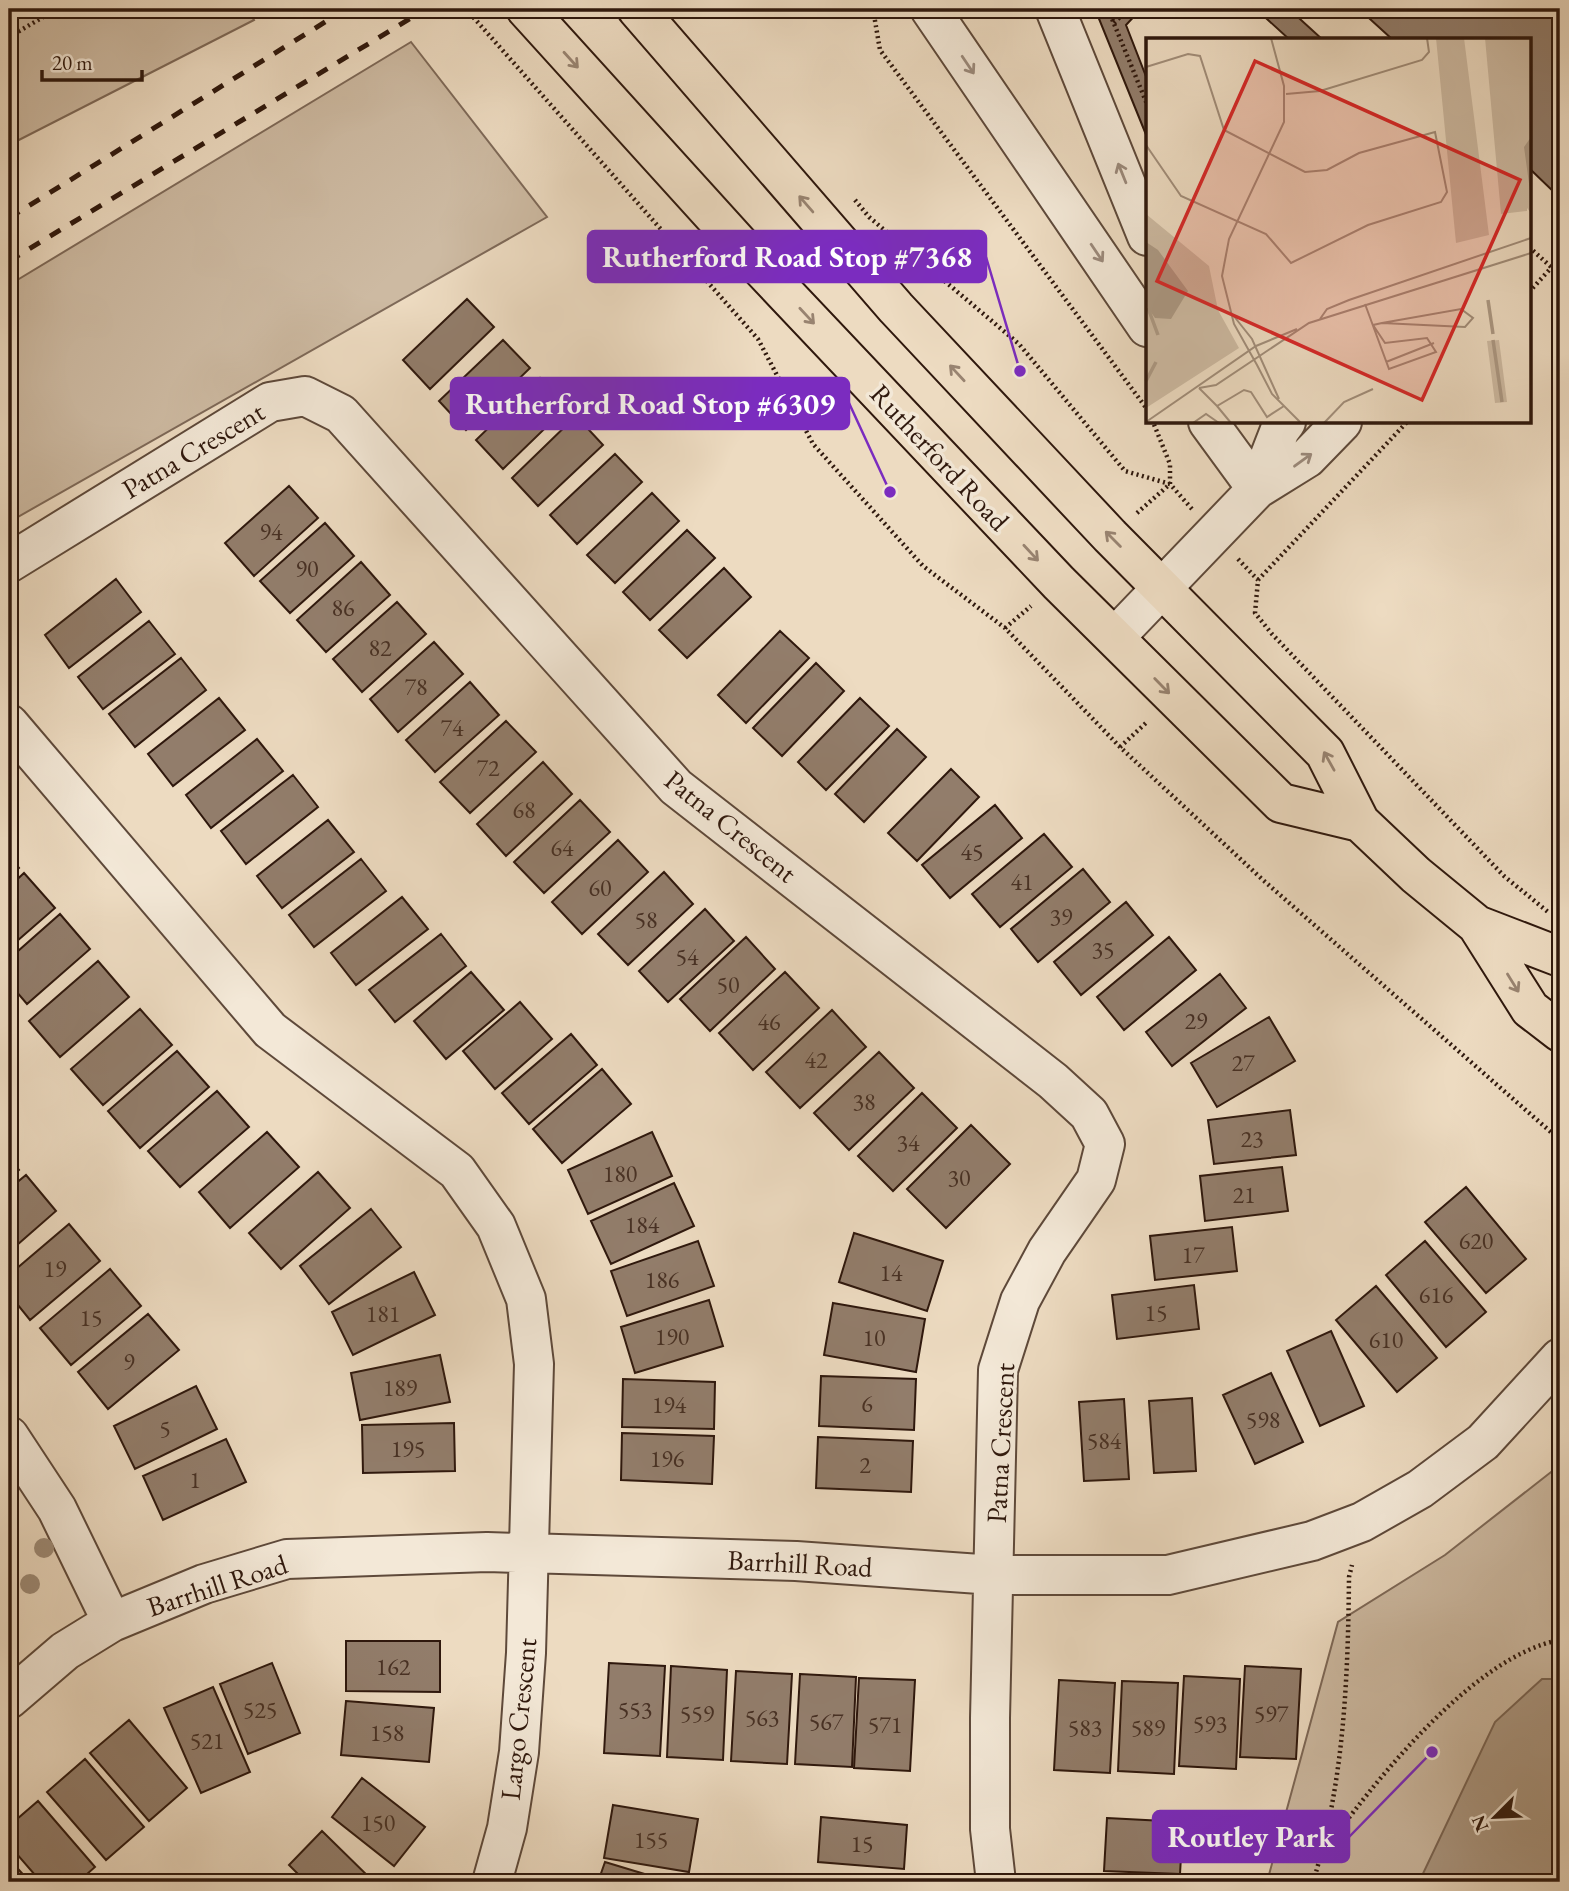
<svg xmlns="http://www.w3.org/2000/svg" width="1569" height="1891" viewBox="0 0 1569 1891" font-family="'EB Garamond',serif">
<rect width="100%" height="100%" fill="#eddbc1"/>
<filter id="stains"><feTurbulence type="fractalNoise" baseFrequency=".00286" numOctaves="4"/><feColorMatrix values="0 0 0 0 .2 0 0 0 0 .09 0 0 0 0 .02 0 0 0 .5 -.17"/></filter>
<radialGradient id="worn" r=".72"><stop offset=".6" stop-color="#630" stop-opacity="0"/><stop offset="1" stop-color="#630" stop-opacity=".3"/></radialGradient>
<path fill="#cdbaa2" stroke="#7e6958" stroke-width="2" d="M9,9H247L254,20L9,145Z
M411,42L547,217L9,522V285Z
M1560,1465V1882H1267L1338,1622L1445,1555Z"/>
<path fill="#ac9984" stroke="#7a6554" stroke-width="2" d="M1542,1679H1560V1882H1419L1495,1722Z"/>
<path fill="#927d6b" stroke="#2f180d" stroke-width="2" d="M1095,9H1141L1126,25L1147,79V137Z
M1256,9H1289L1323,40H1290Z
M1359,9H1560V198L1529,168V40H1393Z
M467,299L494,327L430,389L403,360Z
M503,340L530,368L466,430L439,401Z
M540,378L567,407L503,469L476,440Z
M576,416L603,445L538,506L512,478Z
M615,454L642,482L577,544L550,515Z
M289,486L318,518L254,576L225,543Z
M652,493L679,521L615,583L587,555Z
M325,523L354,556L290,613L260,581Z
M687,530L715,558L650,620L623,592Z
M361,562L390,595L326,652L297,620Z
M724,568L751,597L687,658L659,630Z
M116,579L141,612L69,668L45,635Z
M397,602L426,634L362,692L333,659Z
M149,621L175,654L103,709L78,677Z
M780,631L809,658L746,723L718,695Z
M434,642L463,674L398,732L370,699Z
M181,658L206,690L135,747L109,714Z
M816,663L844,691L782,756L753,728Z
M470,682L499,715L435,772L406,740Z
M219,698L245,730L173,786L148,754Z
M860,698L889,726L826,790L798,762Z
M506,721L536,752L470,813L440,782Z
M897,729L926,757L864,822L835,794Z
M257,739L283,771L211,828L186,795Z
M543,762L572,794L506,856L477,824Z
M951,769L979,797L917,861L888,833Z
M293,775L318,807L246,864L221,831Z
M580,800L610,832L544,893L514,862Z
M995,805L1022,838L950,898L922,865Z
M328,820L354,852L282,908L257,876Z
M1044,834L1072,867L1000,927L972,894Z
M618,840L648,872L582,934L552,902Z
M9,856L19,868L9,877Z
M361,859L386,891L314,947L289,915Z
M1083,869L1110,902L1038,962L1011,929Z
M664,872L693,904L628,965L598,934Z
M24,873L55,908L9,948V887Z
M402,897L428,929L356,985L331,953Z
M1126,902L1153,935L1081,995L1054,962Z
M705,909L734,941L668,1002L639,971Z
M60,914L90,949L27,1004L9,983V959Z
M441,934L466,966L395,1022L369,990Z
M746,937L775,969L710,1031L680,999Z
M1169,937L1196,970L1124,1030L1097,997Z
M98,961L129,997L60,1057L29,1021Z
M471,972L504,1010L446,1059L414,1021Z
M785,972L819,1008L753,1070L719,1033Z
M1220,974L1246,1008L1172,1066L1146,1032Z
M520,1002L552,1039L495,1089L463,1051Z
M140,1009L172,1045L103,1105L71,1069Z
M832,1010L866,1047L800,1108L766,1072Z
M1269,1017L1295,1061L1217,1107L1191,1063Z
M571,1034L597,1065L529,1124L502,1093Z
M177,1051L209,1087L140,1148L108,1111Z
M879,1052L914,1088L849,1150L814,1113Z
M602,1069L631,1104L562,1163L533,1129Z
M217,1091L249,1127L180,1187L148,1151Z
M922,1093L957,1128L893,1191L858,1156Z
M1290,1110L1296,1155L1214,1164L1208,1120Z
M971,1125L1010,1164L946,1228L907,1189Z
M267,1132L299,1167L230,1228L199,1192Z
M652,1132L672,1176L588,1214L568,1170Z
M9,1158L19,1170L9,1179Z
M1282,1167L1288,1211L1205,1221L1200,1176Z
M318,1172L350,1208L281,1269L249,1233Z
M26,1175L56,1211L9,1252V1189Z
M674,1183L694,1226L611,1264L591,1221Z
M1466,1187L1526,1259L1486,1293L1425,1222Z
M371,1209L401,1247L329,1304L300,1266Z
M69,1224L100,1261L30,1320L9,1294V1275Z
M1232,1227L1237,1271L1155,1280L1150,1236Z
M854,1233L943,1261L927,1311L839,1282Z
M698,1241L714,1286L627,1316L611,1271Z
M1425,1241L1486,1312L1446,1347L1386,1275Z
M110,1269L141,1306L71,1365L40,1328Z
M414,1272L435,1315L353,1355L332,1312Z
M1194,1285L1199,1329L1117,1339L1112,1295Z
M1376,1286L1437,1358L1397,1392L1336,1320Z
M709,1300L723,1346L635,1373L621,1327Z
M833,1303L925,1319L916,1372L824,1355Z
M148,1314L179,1350L108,1409L78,1372Z
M1331,1331L1364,1406L1320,1426L1287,1351Z
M440,1355L450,1402L360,1420L351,1373Z
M1271,1373L1303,1442L1255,1464L1223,1395Z
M821,1376L916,1379L914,1430L819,1426Z
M623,1379L715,1382L714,1429L622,1427Z
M196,1386L217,1429L135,1469L114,1426Z
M1192,1398L1196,1471L1154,1473L1149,1401Z
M1124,1399L1129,1479L1084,1481L1079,1402Z
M454,1423L455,1471L363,1473L362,1425Z
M622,1433L714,1436L712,1484L621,1480Z
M818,1437L913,1441L911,1492L816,1488Z
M226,1439L246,1482L163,1520L143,1476Z
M346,1641H440V1692L346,1691Z
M272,1663L300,1733L248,1754L220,1684Z
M609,1663L665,1666L660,1756L604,1753Z
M671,1666L727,1670L723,1760L667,1757Z
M1245,1666L1301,1669L1296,1759L1240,1757Z
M736,1671L792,1674L787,1764L731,1761Z
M800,1674L856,1677L852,1767L795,1764Z
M1184,1676L1240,1679L1236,1769L1179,1766Z
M859,1678L915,1680L910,1771L854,1768Z
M1059,1680L1115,1683L1110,1773L1054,1770Z
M1122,1681L1178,1683L1174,1774L1118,1771Z
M213,1687L250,1772L201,1793L164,1708Z
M346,1701L434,1708L429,1762L341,1755Z
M129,1720L187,1788L149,1821L90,1753Z
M85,1759L144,1827L106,1860L47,1792Z
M362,1778L425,1827L394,1866L332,1817Z
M38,1801L95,1867L78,1882H41L9,1845V1826Z
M613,1805L698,1819L689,1872L604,1858Z
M821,1817L907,1825L904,1869L818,1862Z
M1107,1818L1183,1822L1180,1874L1104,1871Z
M322,1831L374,1882H306L289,1865Z
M9,1859L30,1882H9Z
M605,1862L671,1882H598Z
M268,1875L275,1882H260Z"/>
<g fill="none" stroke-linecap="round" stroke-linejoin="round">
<g stroke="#5e493a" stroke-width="42">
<path id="minor" d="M930,9L1147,327
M1055,9L1147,236
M1208,422L1257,489
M1257,489L1280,430L1286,422
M9,563L270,402L305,396L341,414L676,787L1053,1081L1089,1114L1105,1144L1096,1180L1047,1251L1020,1301L998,1370L990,1718V1829L996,1882
M1115,637L1257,489L1307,458L1342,422
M9,724L270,1030L457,1171L496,1226L526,1299L534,1364L526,1653L519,1752L507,1828L492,1882
M9,1436L57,1509L112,1622
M9,1699L65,1651L112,1622L204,1584L287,1559L487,1552L796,1561L994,1575H1168L1312,1541L1362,1522L1420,1489L1483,1442L1560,1358"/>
</g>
<g stroke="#2f180d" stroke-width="42">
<path id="major" d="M526,9L760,267L1059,583L1281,803L1360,822
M637,9L896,308L1110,536L1325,753L1360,822L1416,875L1477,925L1560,957
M1477,925L1530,1009L1560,1032"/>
</g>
<path stroke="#2f180d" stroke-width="4.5" stroke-dasharray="2 3.5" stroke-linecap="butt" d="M466,9L758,339L813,444L923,566L1005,628L1120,747L1263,880L1560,1140
M873,9L880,50L1147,409
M1108,9L1147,104
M1114,23L1128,9
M9,37L57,9
M855,200L869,217L1019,344L1125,471L1170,484L1192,509
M1529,247L1560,275
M1529,292L1552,267
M1137,513L1170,484V464L1153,422
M1238,559L1258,580L1255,613L1272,634L1504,876L1548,912
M1258,580L1407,422
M1005,628L1031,606
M1120,747L1147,722
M1323,1853C1372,1784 1474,1655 1560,1640
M1313,1882C1344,1783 1348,1679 1349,1577L1352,1565"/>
<use href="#minor" stroke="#f3e8d7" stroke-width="38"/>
<use href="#major" stroke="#eddbc1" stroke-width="38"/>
<path stroke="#2f180d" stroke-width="5" stroke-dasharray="12 12" stroke-linecap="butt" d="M9,218L346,9
M9,261L426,9"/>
</g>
<g fill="#9e8b77">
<circle cx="44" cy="1548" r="10"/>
<circle cx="30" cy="1584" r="10"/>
</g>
<defs><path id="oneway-shaft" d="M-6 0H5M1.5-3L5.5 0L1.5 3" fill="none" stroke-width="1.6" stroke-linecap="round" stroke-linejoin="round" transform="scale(1.75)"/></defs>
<g stroke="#988370">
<use href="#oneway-shaft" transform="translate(571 60) rotate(48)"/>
<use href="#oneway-shaft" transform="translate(806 204) rotate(-131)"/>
<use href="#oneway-shaft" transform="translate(807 316) rotate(47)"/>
<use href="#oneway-shaft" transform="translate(957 373) rotate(-133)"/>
<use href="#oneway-shaft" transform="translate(1113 539) rotate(-135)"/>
<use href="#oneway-shaft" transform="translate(1031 553) rotate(47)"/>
<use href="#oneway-shaft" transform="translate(1162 686) rotate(46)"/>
<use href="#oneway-shaft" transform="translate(1329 761) rotate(-119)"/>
<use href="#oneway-shaft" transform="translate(1513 983) rotate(58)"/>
</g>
<g stroke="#9b8a7c">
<use href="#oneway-shaft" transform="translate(968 65) rotate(56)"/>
<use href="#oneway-shaft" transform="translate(1122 173) rotate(-112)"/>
<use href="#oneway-shaft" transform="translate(1097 253) rotate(56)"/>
<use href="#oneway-shaft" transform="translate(1303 460) rotate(-36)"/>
</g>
<g text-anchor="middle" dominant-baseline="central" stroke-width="7" stroke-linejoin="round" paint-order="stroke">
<g font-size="24" fill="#483124">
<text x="271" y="531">94</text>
<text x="307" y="568">90</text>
<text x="343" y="607">86</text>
<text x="380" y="647">82</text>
<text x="416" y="686">78</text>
<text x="452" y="727">74</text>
<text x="488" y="767">72</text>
<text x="524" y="809">68</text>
<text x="562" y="847">64</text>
<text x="972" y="851">45</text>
<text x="1022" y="881">41</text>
<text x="600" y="887">60</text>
<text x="1061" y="916">39</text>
<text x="646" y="919">58</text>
<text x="1103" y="949">35</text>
<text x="687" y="956">54</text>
<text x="728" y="984">50</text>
<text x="1196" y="1020">29</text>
<text x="769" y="1021">46</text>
<text x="816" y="1059">42</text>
<text x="1243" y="1062">27</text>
<text x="864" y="1101">38</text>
<text x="1252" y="1138">23</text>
<text x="908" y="1142">34</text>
<text x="620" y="1173">180</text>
<text x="959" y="1177">30</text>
<text x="1244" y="1194">21</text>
<text x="642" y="1224">184</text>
<text x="1476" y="1240">620</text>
<text x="1193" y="1254">17</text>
<text x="55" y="1268">19</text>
<text x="891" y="1272">14</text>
<text x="662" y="1279">186</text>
<text x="1436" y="1294">616</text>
<text x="1156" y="1312">15</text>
<text x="383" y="1313">181</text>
<text x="91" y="1317">15</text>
<text x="672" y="1336">190</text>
<text x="874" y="1337">10</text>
<text x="1386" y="1339">610</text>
<text x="129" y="1361">9</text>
<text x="400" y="1387">189</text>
<text x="867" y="1403">6</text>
<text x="669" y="1404">194</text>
<text x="1263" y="1419">598</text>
<text x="165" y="1428">5</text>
<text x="1104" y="1440">584</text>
<text x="408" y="1448">195</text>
<text x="667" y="1458">196</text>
<text x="865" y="1464">2</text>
<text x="195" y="1479">1</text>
<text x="393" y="1666">162</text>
<text x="260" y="1709">525</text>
<text x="635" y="1709">553</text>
<text x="697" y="1713">559</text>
<text x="1271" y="1713">597</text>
<text x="762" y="1717">563</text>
<text x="826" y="1721">567</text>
<text x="1210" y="1723">593</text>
<text x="885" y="1724">571</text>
<text x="1085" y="1727">583</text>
<text x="1148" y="1727">589</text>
<text x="387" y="1732">158</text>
<text x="207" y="1740">521</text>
<text x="378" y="1822">150</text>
<text x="651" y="1839">155</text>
<text x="862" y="1843">15</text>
</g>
<g font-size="28" fill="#2f180d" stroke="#f3e8d7">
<text transform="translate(193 450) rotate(-31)">Patna Crescent</text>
<text transform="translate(940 457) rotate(47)">Rutherford Road</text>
<text transform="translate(731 826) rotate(39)">Patna Crescent</text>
<text transform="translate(1000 1443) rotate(-87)">Patna Crescent</text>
<text transform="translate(800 1563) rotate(3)">Barrhill Road</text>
<text transform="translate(217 1585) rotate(-18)">Barrhill Road</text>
<text transform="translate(518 1719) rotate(-84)">Largo Crescent</text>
</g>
</g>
<g transform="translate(1146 38)">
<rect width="385" height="385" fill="#eddbc1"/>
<path d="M290,0H318L343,197L310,205ZM339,0H385V175L381,170V173L355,176ZM0,176L63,228L72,272L93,310L0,370ZM353,302L361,364L349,365L341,303Z" fill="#cdbaa2"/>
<path d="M385,99V160L378,109ZM0,204L12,212L42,253L25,281L9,280L2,270Z" fill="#ac9984"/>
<path fill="none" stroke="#ac9984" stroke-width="3.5" d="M342,262L347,296M2,270L12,297M347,302L356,364M0,343L10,324"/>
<path fill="none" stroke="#a18d79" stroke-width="2" d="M125,0L138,48V84L83,201L76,238L88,286L111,327L126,356L155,385M0,29L42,16L54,18L78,92L159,134L181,132L213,115L289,94L301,154L295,164L222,187L145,225L120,196L35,158L0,107M140,56L174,53L276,22L283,14L281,0M219,266L243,331L290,314L281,300L239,305L227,287M87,277L106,301L133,361M174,281L181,271L203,262L385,200M227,287L236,285L315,271L327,280L319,289L236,285M240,324L288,305M53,350L71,368L98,352L105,354L121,379L138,368M53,350L70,347L163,285L385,215M71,368L85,385M0,384L110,308L151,291M47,385L60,376L73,385M178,385L198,364L227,351"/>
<path fill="#d62828" fill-opacity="0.15" stroke="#d62828" stroke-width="3.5" d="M109,23L374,142L276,362L11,243Z"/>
<rect width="385" height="385" fill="none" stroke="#2f180d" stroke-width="3.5"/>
</g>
<path fill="none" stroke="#7b2cbf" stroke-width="2.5" d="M1020 371L986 257M890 492L849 403M1432 1752L1349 1837"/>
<g fill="#7b2cbf" stroke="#f3e8d7" stroke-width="2.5">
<circle cx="1020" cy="371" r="7"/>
<circle cx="890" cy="492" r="7"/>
<circle cx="1432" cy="1752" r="7"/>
</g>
<g fill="#7b2cbf" stroke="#7b2cbf" stroke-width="2.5">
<rect x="588" y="231" width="398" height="51" rx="7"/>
<rect x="451" y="378" width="398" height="51" rx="7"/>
<rect x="1153" y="1811" width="196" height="51" rx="7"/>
</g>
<g font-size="30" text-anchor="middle" font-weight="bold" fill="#fff">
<text x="787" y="267">Rutherford Road Stop #7368</text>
<text x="650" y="414">Rutherford Road Stop #6309</text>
<text x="1251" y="1847">Routley Park</text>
</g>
<rect width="1569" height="1891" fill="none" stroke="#eddbc1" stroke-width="35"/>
<rect x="10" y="10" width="1548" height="1870" fill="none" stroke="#2f180d" stroke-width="3.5"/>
<rect x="18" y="18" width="1534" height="1856" fill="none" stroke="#2f180d" stroke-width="2"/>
<g transform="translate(1495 1817) rotate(246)" stroke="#f3e8d7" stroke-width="5" paint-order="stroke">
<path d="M0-5L12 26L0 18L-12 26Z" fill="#2f180d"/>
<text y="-10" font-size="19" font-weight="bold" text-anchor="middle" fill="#2f180d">N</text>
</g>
<path d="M42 70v10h100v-10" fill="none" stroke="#2f180d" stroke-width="3.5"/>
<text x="52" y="70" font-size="21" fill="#2f180d" stroke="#f3e8d7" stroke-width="5" paint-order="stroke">20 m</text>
<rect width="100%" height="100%" filter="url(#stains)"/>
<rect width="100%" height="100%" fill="url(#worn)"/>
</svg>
